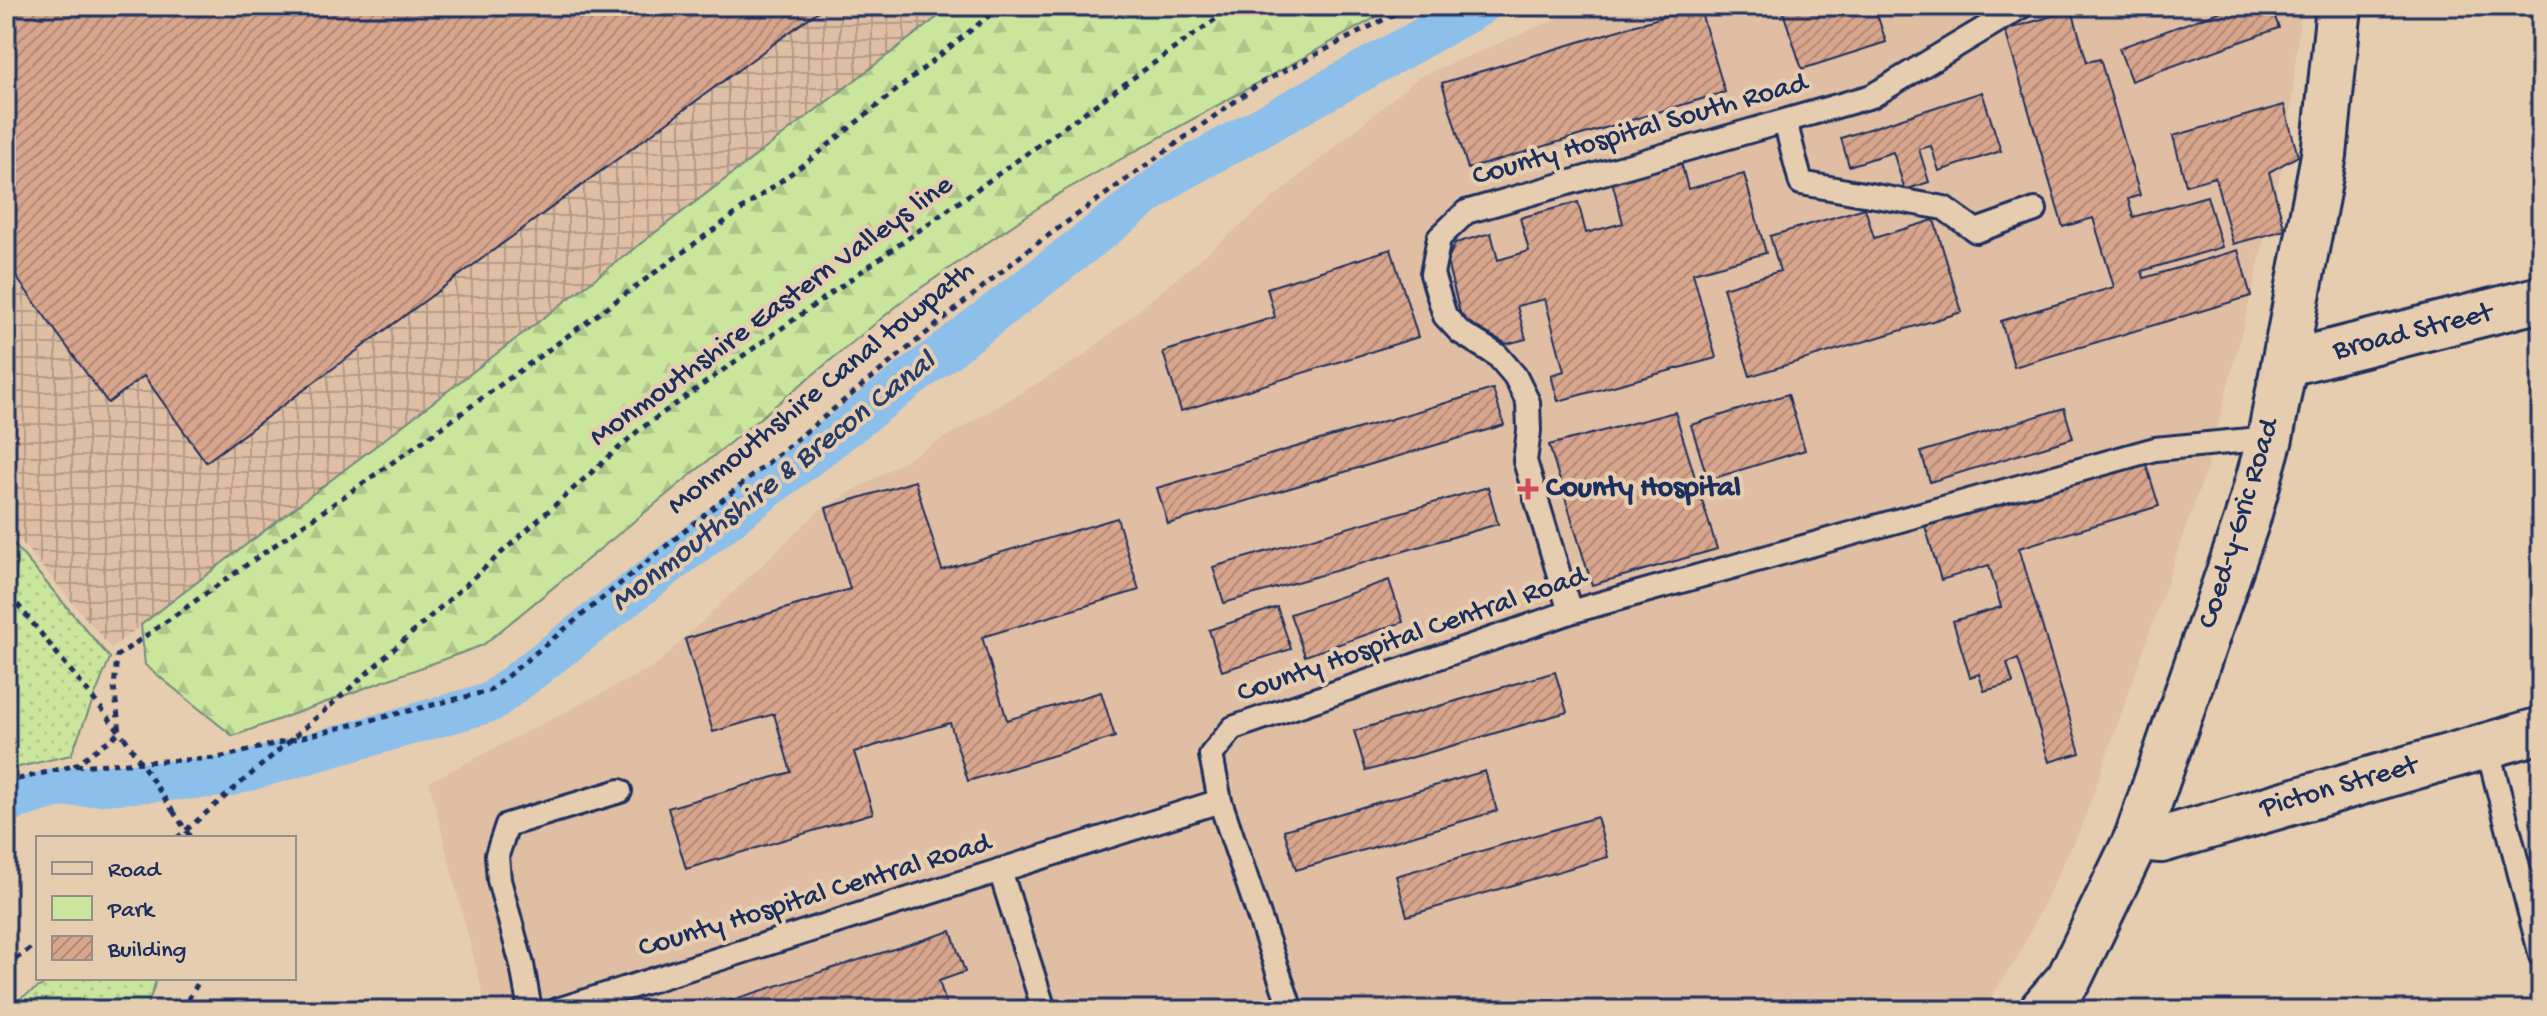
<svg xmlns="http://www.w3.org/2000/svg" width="2547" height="1016" viewBox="0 0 2547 1016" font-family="'Gochi Hand',sans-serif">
<defs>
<pattern id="industrial-grid" width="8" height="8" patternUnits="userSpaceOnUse" patternTransform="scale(2)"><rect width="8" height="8" fill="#dfbea4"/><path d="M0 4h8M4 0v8" fill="none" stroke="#b49b89"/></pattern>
<pattern id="green-dots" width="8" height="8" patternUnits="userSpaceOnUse" patternTransform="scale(2)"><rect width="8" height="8" fill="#cae59c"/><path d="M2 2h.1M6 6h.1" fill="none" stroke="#adc589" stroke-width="1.8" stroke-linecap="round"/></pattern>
<pattern id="forest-firs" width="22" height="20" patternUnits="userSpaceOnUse" patternTransform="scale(2)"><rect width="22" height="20" fill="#cae59c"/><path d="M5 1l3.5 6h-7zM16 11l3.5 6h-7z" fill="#adc589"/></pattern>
<pattern id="building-hatch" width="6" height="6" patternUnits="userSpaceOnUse" patternTransform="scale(2)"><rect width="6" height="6" fill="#d9a68d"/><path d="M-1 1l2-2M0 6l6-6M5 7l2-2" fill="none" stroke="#af8876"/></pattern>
</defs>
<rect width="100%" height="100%" fill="#e7cdaf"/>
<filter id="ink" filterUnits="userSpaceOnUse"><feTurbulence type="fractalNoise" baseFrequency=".0125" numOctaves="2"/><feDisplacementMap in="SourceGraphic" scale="16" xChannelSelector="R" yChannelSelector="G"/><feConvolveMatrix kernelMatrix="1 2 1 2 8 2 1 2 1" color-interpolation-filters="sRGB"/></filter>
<g filter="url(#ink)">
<path fill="#dfbea4" d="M1587,6H2301L2288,140L2251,296L2207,467L2083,823L2016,960L1982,1010H487L429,782L655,666L819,511L1081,358L1419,77Z"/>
<path fill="url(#industrial-grid)" d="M6,6H952L111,648L6,524Z"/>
<path fill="url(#green-dots)" stroke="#728a7d" stroke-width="2" d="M6,535L110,658L71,755L6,770Z
M54,978H157L146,1010H6V1007Z"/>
<path fill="url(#forest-firs)" stroke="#728a7d" stroke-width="2" d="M952,6H1396L1060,193L909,296L483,645L233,736L145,665L141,625Z"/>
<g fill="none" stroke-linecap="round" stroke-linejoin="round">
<path stroke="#8cbfe9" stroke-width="40" d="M6,803L55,788L227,777L491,702L1172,176L1480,6"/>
</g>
<path fill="url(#building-hatch)" stroke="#1b2f5e" stroke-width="2" d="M6,6H825L206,462L144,376L108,403L6,263Z
M1699,6L1725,92L1468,169L1442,83Z
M1781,6H1881L1875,8L1886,42L1802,69Z
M2235,6H2271L2279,28L2131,81L2119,48Z
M2072,10L2087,62L2100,59L2140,195L2128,199L2133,217L2207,196L2222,247L2142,271L2144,278L2238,250L2251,296L2014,367L2001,321L2114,287L2093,218L2063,227L2005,30Z
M1982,92L2001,151L1939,171L1931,146L1919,149L1929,182L1905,190L1893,152L1849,166L1841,138Z
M2284,105L2298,156L2269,172L2285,230L2233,244L2215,177L2186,185L2173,136Z
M1681,162L1688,189L1744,174L1766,253L1693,273L1716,358L1558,401L1551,375L1564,371L1545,299L1517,306L1526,339L1507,344L1462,320L1447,262L1455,243L1491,233L1498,260L1529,251L1520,218L1578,202L1586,233L1623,223L1612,181Z
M1865,208L1874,238L1934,220L1962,312L1750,376L1723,288L1780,271L1770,236Z
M1391,249L1418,337L1181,411L1163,352L1275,317L1267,288Z
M1493,389L1504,425L1168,524L1157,488Z
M1788,394L1805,450L1708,480L1691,425Z
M2064,408L2073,438L1930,482L1921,452Z
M1675,412L1717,549L1592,585L1549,445Z
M2145,461L2159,506L2019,548L2080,753L2049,762L2018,659L2007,663L2013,683L1984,691L1979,674L1970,677L1953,621L2001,607L1989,565L1941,580L1925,526Z
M915,481L942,570L1117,518L1139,590L982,637L1007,720L1101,692L1115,737L968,781L950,723L854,752L873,813L686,869L668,808L791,772L774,714L713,732L685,639L850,589L826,508Z
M1488,487L1498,524L1224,603L1213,567Z
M1389,580L1403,622L1305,656L1290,614Z
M1277,607L1291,649L1222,671L1209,630Z
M1555,672L1567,712L1366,771L1354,731Z
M1485,771L1497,811L1296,870L1284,830Z
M1597,817L1608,857L1407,916L1396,876Z
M951,931L965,972L939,981L948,1010H700Z"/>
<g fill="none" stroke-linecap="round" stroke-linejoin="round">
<g stroke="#1b2f5e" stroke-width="28">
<path id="lane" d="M1785,121L1801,183L1944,208L1976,231L2035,210
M1570,612L1525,461L1529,431L1528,402L1515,376L1497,355L1460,332L1445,316L1432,274L1439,238L1466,212L1872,96L2022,6
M2487,746L2541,956
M1220,801L1291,1010
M1000,870L1044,1010
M530,1010L522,965L499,880L497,855L507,825L620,791
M557,1010L1220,801L1211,755L1233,728L1570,612L2155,449L2270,438"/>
</g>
<g stroke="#1b2f5e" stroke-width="50">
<path id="street" d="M2284,364L2541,299
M2137,838L2161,840L2541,730"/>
</g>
<g stroke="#1b2f5e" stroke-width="50">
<path id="secondary" d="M2042,1010L2069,979L2137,838L2247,520L2270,438L2324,155L2339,6"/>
</g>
<path stroke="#1b2f5e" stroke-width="5" stroke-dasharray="6 6" stroke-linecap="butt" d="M10,595L124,737
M330,706L639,430L1234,6
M74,766L120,732L114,687L117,656L430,436L811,159L1001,6
M6,782L73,766L218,758L489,691L1028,250L1259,84L1410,6
M173,811L191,838
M6,966L38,943
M182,1010L201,978"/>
<use href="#lane" stroke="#e7cdaf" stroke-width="22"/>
<use href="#street" stroke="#e7cdaf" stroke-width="44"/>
<use href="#secondary" stroke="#e7cdaf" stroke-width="44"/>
<path stroke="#1b2f5e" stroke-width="5" stroke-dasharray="6 6" stroke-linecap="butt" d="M124,737L173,811
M177,838L330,706"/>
</g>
</g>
<path fill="#d1495b" stroke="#e7cdaf" stroke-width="3" d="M1524 477h8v8h8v8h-8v8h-8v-8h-8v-8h8z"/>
<g text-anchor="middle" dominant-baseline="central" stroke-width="8" stroke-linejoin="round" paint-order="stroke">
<g font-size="30" fill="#1b2f5e" stroke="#e7cdaf">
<text transform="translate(1640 131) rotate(-16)">County Hospital South Road</text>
<text transform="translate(772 312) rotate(-36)">Monmouthshire Eastern Valleys line</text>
<text transform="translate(2413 333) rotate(-14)">Broad Street</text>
<text transform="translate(822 389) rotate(-39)">Monmouthshire Canal towpath</text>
<text transform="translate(2240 524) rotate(-73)">Coed-y-Gric Road</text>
<text transform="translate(1412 636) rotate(-19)">County Hospital Central Road</text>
<text transform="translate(2339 788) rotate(-16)">Picton Street</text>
<text transform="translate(815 897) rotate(-17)">County Hospital Central Road</text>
</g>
<g font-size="30" font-weight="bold" fill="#1b2f5e" stroke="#e7cdaf" text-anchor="start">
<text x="1546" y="489">County Hospital</text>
</g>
<g font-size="32" font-style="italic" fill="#263d6c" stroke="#e7cdaf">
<text transform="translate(774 483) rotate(-38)">Monmouthshire &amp; Brecon Canal</text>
</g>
</g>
<rect width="2547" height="1016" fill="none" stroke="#e7cdaf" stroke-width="32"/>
<rect x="16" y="16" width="2515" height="984" fill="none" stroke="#1b2f5e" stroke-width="3" filter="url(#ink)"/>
<rect x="36" y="836" width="260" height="144" fill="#e7cdaf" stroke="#958e8f" stroke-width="2"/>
<rect x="52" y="862" width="40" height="12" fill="#e7cdaf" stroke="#958e8f" stroke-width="2"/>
<text x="108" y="876" font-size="24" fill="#1b2f5e">Road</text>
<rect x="52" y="896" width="40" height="24" fill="#cae59c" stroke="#958e8f" stroke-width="2"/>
<text x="108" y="916" font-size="24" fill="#1b2f5e">Park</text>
<rect x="52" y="936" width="40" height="24" fill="url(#building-hatch)" stroke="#958e8f" stroke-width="2"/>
<text x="108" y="956" font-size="24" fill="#1b2f5e">Building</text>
</svg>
